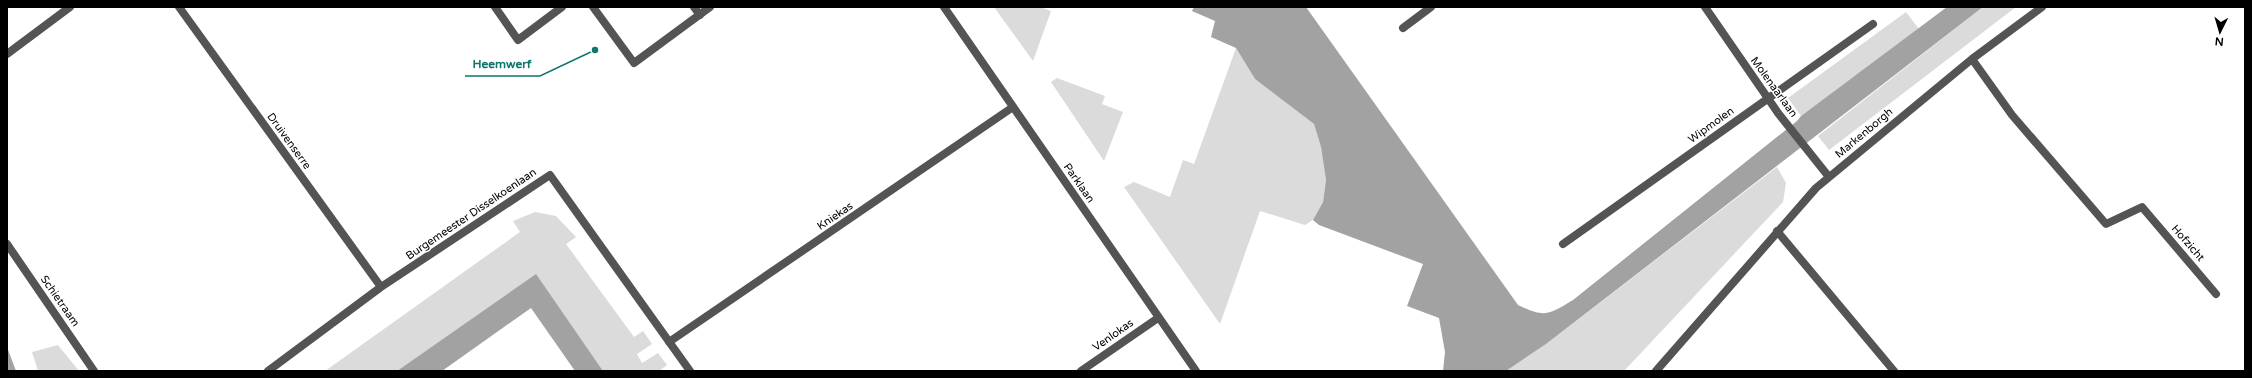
<svg xmlns="http://www.w3.org/2000/svg" width="2252" height="378" viewBox="0 0 2252 378" font-family="'Varela Round',sans-serif">
<rect width="100%" height="100%" fill="#fff"/>
<path fill="#dbdbdb" d="M994,7H1040L1051,11L1033,61Z
M1983,7H2016L1829,150L1818,136Z
M1906,12L1919,29L1801,116L1788,98Z
M1236,48L1255,79L1314,124L1321,147L1326,179L1323,202L1313,220L1305,225L1260,211L1220,324L1124,187L1134,182L1170,197L1183,160L1194,164Z
M1057,78L1105,96L1102,104L1123,112L1104,161L1051,82Z
M1777,167L1786,183L1783,202L1624,371H1506L1546,344Z
M535,212L556,216L576,237L566,244L634,337L643,331L652,344L637,354L642,363L658,353L667,365L659,371H603L536,275L397,371H325L520,232L513,221Z
M58,345L79,371H38L32,352Z"/>
<path fill="#a2a2a2" d="M1194,7H1306L1518,305C1545,318 1548,315 1573,300L1797,121L1801,116L1947,7H1983L1546,344L1506,371H1443L1445,352L1439,318L1407,306L1423,264L1319,225L1313,220L1323,202L1326,180L1321,147L1314,124L1255,79L1236,48L1211,37L1215,21L1192,11Z
M536,274L603,371H575L531,308L442,371H397Z
M7,347L16,371H7Z"/>
<g fill="none" stroke-linecap="round" stroke-linejoin="round">
<path stroke="#545454" stroke-width="8" d="M179,7L381,287
M495,7L518,40L562,7
M593,7L634,63L710,7
M694,7L700,15
M944,7L1196,371
M1705,7L1778,113L1829,177
M1403,28L1431,7
M7,54L70,7
M1972,59L2012,115L2106,224L2142,207L2216,294
M1777,231L1894,371
M7,244L94,371
M1563,244L1873,24
M669,342L1013,107
M268,371L381,287L550,175L690,371
M1081,371L1158,318
M1656,371L1816,188L1972,59L2042,7"/>
</g>
<g text-anchor="middle" dominant-baseline="central" stroke-width="3" stroke-linejoin="round" paint-order="stroke">
<g font-size="11" fill="#000" stroke="#fff">
<text transform="translate(1774 87) rotate(54)">Molenaarlaan</text>
<text transform="translate(1711 125) rotate(-36)">Wipmolen</text>
<text transform="translate(1864 133) rotate(-40)">Markenborgh</text>
<text transform="translate(289 141) rotate(54)">Druivenserre</text>
<text transform="translate(1079 183) rotate(55)">Parklaan</text>
<text transform="translate(471 214) rotate(-34)">Burgemeester Disselkoenlaan</text>
<text transform="translate(835 216) rotate(-34)">Kniekas</text>
<text transform="translate(2188 243) rotate(49)">Hofzicht</text>
<text transform="translate(60 301) rotate(55)">Schietraam</text>
<text transform="translate(1113 335) rotate(-35)">Venlokas</text>
</g>
</g>
<path fill="none" stroke="#0f766e" stroke-width="1.5" d="M595 50L540 76H465"/>
<circle fill="#0f766e" stroke="#fff" stroke-width="1.5" cx="595" cy="50" r="4"/>
<g font-size="12" text-anchor="middle" font-weight="bold" fill="#0f766e" stroke="#fff" stroke-width="3" stroke-linejoin="round" paint-order="stroke">
<text x="502" y="68">Heemwerf</text>
</g>
<rect width="2252" height="378" fill="none" stroke="#000000" stroke-width="16"/>
<g transform="translate(2220 32) rotate(185)" stroke="#ffffff" stroke-width="3" paint-order="stroke">
<path d="M0-3L7 15L0 10L-7 15Z" fill="#000000"/>
<text y="-6" font-size="11" font-weight="bold" text-anchor="middle" fill="#000000">N</text>
</g>
</svg>
